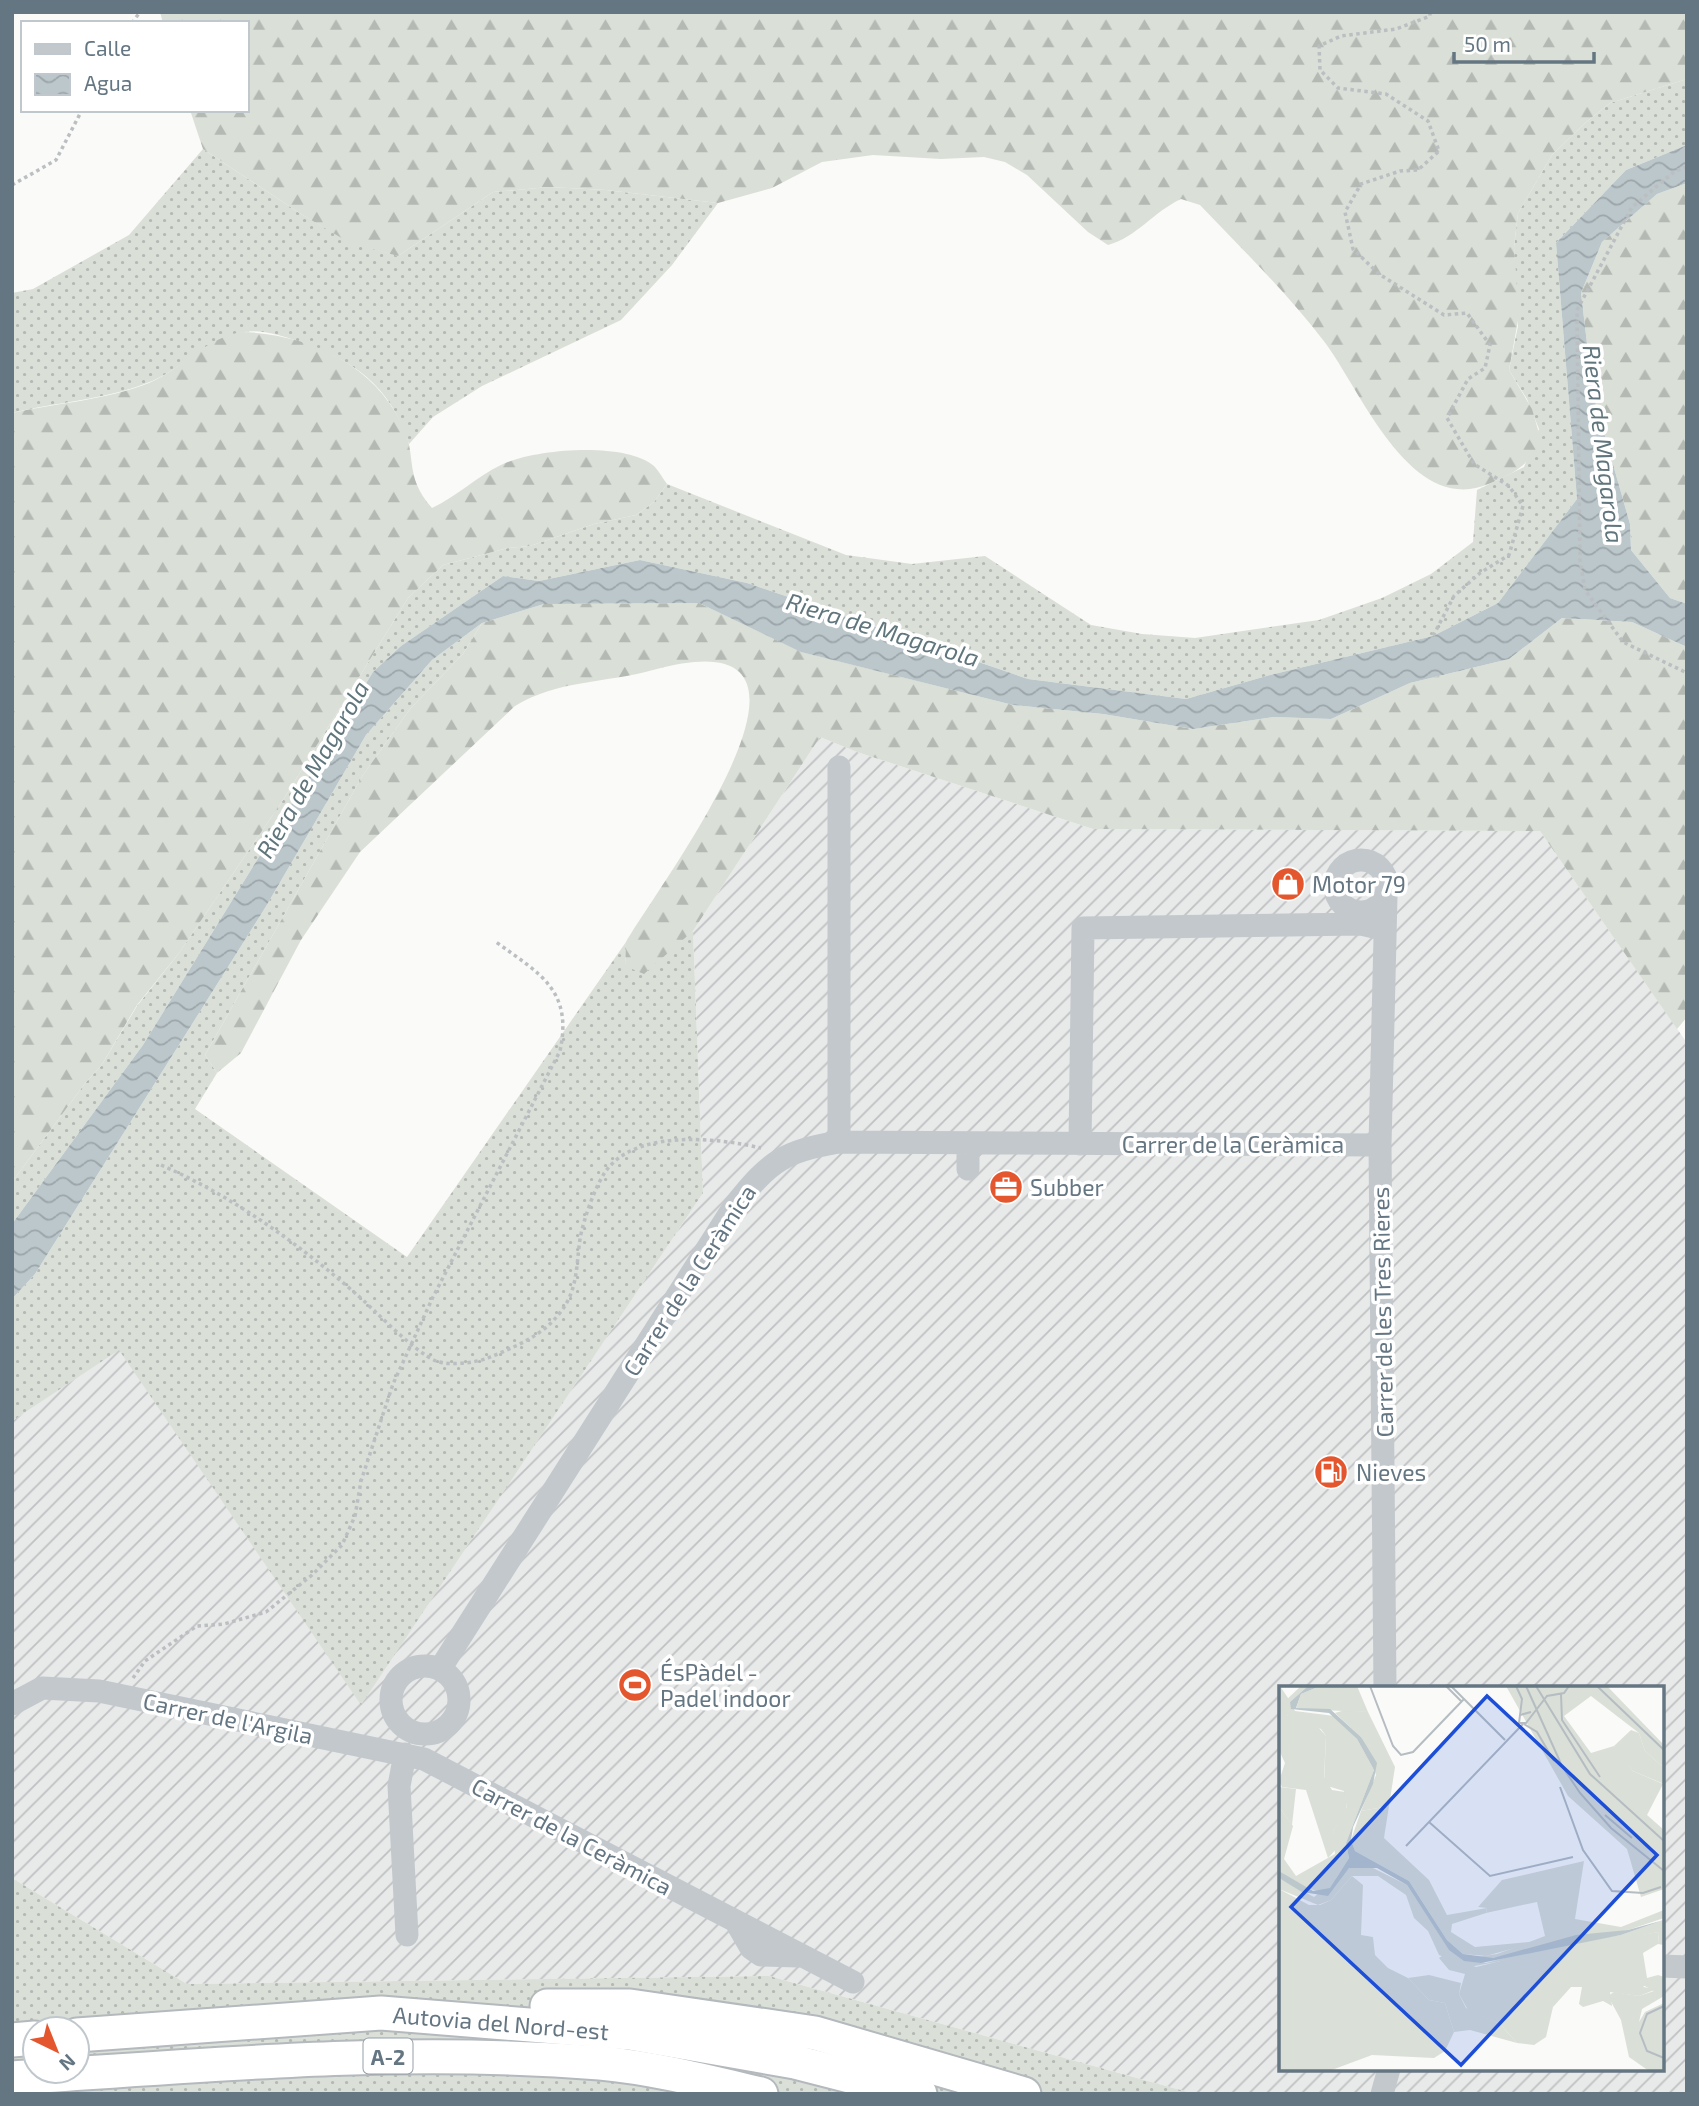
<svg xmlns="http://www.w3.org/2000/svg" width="1699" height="2106" viewBox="0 0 1699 2106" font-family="'Exo 2',sans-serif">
<defs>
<pattern id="industrial-furrows" width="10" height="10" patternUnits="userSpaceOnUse" patternTransform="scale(1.75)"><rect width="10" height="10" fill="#e8e9e9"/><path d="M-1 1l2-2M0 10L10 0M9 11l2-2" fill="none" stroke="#c0c1c2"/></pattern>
<pattern id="grass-dots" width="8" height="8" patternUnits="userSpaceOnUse" patternTransform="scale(1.75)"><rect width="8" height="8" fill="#dadfd7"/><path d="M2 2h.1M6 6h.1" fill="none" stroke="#b4b9b4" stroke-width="1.8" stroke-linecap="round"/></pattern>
<pattern id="forest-firs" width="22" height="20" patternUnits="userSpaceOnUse" patternTransform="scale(1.75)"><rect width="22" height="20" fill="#dadfd7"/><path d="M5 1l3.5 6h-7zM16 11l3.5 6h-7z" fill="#b4b9b4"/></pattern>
<pattern id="water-waves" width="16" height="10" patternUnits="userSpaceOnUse" patternTransform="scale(1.75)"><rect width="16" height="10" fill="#bbc7cb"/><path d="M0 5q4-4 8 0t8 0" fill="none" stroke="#9ca6aa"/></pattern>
</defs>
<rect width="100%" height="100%" fill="#fafaf8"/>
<path fill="url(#industrial-furrows)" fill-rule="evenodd" d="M820,737L857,752L1093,829L1540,831L1687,1043V2094H1195L769,1976L187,1984L12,1878V1421L119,1349L361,1704L703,1193L693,931ZM1281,1688H1662V2069H1281Z"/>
<path fill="url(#grass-dots)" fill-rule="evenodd" d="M1687,79V145L1626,170L1556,243L1577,499L1498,603L1433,636L1270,675L1186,699L1028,679L747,583L640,560L539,581L503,576L401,646L373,672L143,1045L12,1224V1182L86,1082L101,1066L137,1006L179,953L283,800L408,598L443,565L508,548L530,546L594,524L636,515L654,502L667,484L846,555L912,564L985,556L1091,625L1142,634L1195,638L1319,620L1382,598L1431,574L1473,542L1477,490L1524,467L1539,429L1527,399L1509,370L1518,326L1514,247L1518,213L1552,155L1585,123L1610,103Z
M203,149L301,214L350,242L398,256L493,192L549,187L606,190L718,203L672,265L621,320L482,386L433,417L409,444C390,385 354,360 297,341C280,335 257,328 240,333C201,343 182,370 147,383C103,400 57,402 12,413V293L33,289L129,235Z
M482,623L463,654L410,709L363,775L205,1055L217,1073L195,1109L407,1257L626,942L625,966L677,944L693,931L703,1193L361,1705L119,1350L12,1421V1299L35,1274L265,908L366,735L432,660Z
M12,1878L187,1984L769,1976L1195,2094H12ZM35,2029H77V2071H35Z"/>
<path fill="url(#forest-firs)" d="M160,12H1687V79L1610,103L1585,123L1552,155L1518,213L1514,247L1519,315L1509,370L1532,409L1541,440C1529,465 1516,472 1491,483C1410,520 1360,387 1323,340C1286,292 1242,249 1200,205L1181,199C1153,212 1137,237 1108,245L1088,232L1027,175L1005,162L984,157L941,159L873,155L822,162L772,188L718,203L606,190L549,187L493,192L398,256L350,243L301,214L203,149L190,110H247V23H163Z
M1687,183V604L1670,598L1631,550L1630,524L1593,394L1581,293L1602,242L1657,194Z
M242,332C307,334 372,363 402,424C418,457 403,475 432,508C456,497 476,477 501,465C533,449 625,441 654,466C659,471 663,479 667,484L654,502L636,515L594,524L530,546L508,548L443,565L408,598L283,800L179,953L137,1005L101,1066L86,1082L12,1182V413C57,403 106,400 149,383C184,368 203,339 242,332Z
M699,603L802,652L1013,705L1103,714L1193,729L1274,717L1331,719L1410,683L1509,659L1562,618L1632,622L1687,647V1017L1677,1029L1540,831L1093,829L857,752L820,737L693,931L644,974L625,966L626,942C660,883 869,610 653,670C607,683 557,680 515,706L360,852L301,940L241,1053L217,1073L205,1055L363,775L410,709L463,654L482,623L544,604Z"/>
<path fill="url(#water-waves)" d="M1687,145V183L1657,194L1602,242L1581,293L1593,394L1630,524L1631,550L1670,598L1687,604V647L1632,622L1562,618L1509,659L1410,683L1331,719L1274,717L1193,729L1103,714L1013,705L801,652L699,603L544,604L482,623L432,660L366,735L265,908L35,1274L12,1299V1224L143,1045L373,672L401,646L503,576L539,581L640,560L747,583L1028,679L1186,699L1270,675L1433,636L1498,603L1577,499L1556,243L1626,170Z"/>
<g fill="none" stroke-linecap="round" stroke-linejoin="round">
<g stroke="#b4b9bd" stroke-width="37">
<g id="highway">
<path d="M547,2006H630L815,2033L1024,2094"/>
<path id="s1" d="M77,2035L381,2013L630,2033L795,2062L920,2094"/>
<path d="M12,2040L35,2038"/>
<path d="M12,2078C208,2065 403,2047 600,2063C654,2068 709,2082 761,2094"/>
</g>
</g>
<path stroke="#bbbfc2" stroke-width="3.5" stroke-dasharray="3.5 3.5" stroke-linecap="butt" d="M1430,12V16L1396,29L1341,36L1319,46L1320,70L1338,88L1386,94L1428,121L1439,151L1418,170L1400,171L1361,184L1345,212L1353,249L1379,274L1444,315L1467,313L1490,345L1485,368L1468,379L1447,418L1474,464L1509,486L1523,506L1509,555L1480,573L1454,596L1433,636
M132,23L140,12
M1687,167L1675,171L1632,207L1577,310L1580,560L1585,590L1623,642L1687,673
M12,185L56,160L82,110
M161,1165C232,1196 296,1242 355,1293C375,1310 414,1352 436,1361C450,1366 474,1363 488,1358C514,1347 541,1337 559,1314C578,1291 576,1267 580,1239C583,1221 597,1179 610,1166C642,1130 719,1138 761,1148
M133,1678L145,1661L197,1626L224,1624L266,1612L312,1575L342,1545L355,1516L361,1481L393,1384L433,1297L560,1051C573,990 540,974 496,942"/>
<path stroke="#c3c8cc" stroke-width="23" d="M839,767V1142
M1335 886a26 26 0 1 1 52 0a26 26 0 1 1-52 0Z
M968,1143V1169
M1080,1144L1083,928L1361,924L1374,927
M391 1700a34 34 0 1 1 68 0a34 34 0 1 1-68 0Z
M440,1669L735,1205C770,1161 784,1151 839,1142L1380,1145
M1385,1688L1380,1145L1386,896
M12,1704L42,1688L99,1691L424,1759L853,1982
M405,1754L399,1786L407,1935
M736,1922L751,1948L761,1955L799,1956
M1662,1966L1687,1967
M1382,2094L1389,2069"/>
<use href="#highway" stroke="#fff" stroke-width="33"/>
</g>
<defs>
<g id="shop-disc" transform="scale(1.75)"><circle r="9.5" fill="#e4572e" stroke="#fff"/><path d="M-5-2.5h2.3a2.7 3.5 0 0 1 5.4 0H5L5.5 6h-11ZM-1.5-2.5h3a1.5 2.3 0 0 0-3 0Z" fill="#fff"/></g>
<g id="office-disc" transform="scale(1.75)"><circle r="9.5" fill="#e4572e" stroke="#fff"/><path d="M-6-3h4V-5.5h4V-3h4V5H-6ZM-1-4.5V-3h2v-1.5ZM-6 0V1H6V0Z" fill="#fff"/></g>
<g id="fuel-disc" transform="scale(1.75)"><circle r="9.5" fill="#e4572e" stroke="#fff"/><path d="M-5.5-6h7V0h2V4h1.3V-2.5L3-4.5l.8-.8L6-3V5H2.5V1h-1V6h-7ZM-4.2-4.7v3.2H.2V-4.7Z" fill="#fff"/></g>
<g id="stadium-disc" transform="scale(1.75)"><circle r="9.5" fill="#e4572e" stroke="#fff"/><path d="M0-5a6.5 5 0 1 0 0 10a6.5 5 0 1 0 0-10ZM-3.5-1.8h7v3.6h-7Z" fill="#fff"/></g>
</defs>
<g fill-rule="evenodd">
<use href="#shop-disc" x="1288" y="884"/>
<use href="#office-disc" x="1006" y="1187"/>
<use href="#fuel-disc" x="1331" y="1472"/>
<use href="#stadium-disc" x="635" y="1685"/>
</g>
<g text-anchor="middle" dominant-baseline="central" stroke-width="7" stroke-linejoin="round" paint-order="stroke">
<rect fill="#fff" stroke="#939fa8" stroke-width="2" x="363.5" y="2038.5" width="49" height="35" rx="5"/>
<g font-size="21" font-weight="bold" fill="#657683">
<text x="388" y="2056">A-2</text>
</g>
<g font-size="23" fill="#657683" stroke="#fff" text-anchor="start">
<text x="1312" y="884">Motor 79</text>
<text x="1030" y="1187">Subber</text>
<text x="1356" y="1472">Nieves</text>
<text x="660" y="1672">ÉsPàdel -<tspan x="660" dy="26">Padel indoor</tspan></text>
</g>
<g font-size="23" fill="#657683" stroke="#fff">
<text x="1233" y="1144">Carrer de la Ceràmica</text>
<text transform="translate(689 1280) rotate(-57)">Carrer de la Ceràmica</text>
<text transform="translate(1382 1312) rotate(-91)">Carrer de les Tres Rieres</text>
<text transform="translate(228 1718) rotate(12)">Carrer de l'Argila</text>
<text transform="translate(572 1836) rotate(28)">Carrer de la Ceràmica</text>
<text stroke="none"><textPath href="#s1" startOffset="425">Autovia del Nord-est</textPath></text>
</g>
<g font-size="24" font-style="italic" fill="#60757c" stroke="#fff">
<text transform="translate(1604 444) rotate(83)">Riera de Magarola</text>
<text transform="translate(883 629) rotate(17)">Riera de Magarola</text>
<text transform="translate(312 769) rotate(-60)">Riera de Magarola</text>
</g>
</g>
<g transform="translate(1279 1686)">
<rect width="385" height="385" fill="#fafaf8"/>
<path d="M1,0L9,12L8,29L39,41L47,50L45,91L53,104L66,106L68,124L54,145L58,162L49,172L27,104L3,101L0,95L6,77L0,64ZM227,0H328L385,59V82L366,65L360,47L312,10L285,30L312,67L335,60L354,85L384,98L368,129L385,144V203L362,211L348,163L289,110ZM66,24L89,26L116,81L110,120L82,125L97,89L82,51L56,27ZM305,175L296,233L342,241L385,224V232L349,244L214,272H192L218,268L266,250L258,216L207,227L208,222L199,221L223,194ZM88,179L128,199L170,263L182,271L207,277L265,261L342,249L385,234V259L379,258L380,246L190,281L160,269L149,245L135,232L127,209L99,190H73L52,214L39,219L0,203V192L35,211L70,182ZM150,289L182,297L180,308L187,322L221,338L238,357L191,344L175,346L166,317L150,314L129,292ZM379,289L385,291V310L363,323L360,336L366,326L385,317V385H370L350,371L342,334L329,310L335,306L360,310L375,305L364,299Z" fill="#dadfd7"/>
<path d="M22,0H29L11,16L16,25L55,30L78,53L95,84L67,157L70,172L51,202L44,206L26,202L0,185V121L14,140L5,173L17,190L56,168L54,145L68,122L65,105L45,99L47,50L42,43L12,33L4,24L3,18ZM41,0H78L89,26L17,23L22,8ZM352,44L360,47L366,65L385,82V98L354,85L338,66L335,60ZM110,120L105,152L150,194L168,229L208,222L207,227L173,238L172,246L196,261L260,255L207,270L184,268L168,254L130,195L76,165L72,154L82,125ZM73,190L84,199L82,249L94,251L96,269L109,282L129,292L150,314L166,317L175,346L166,365L155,372L93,369L50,385H0V203L30,219H41L52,214ZM380,246L379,258L364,267L368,292L379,289L364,301L378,303L360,310L331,306L333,320L324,315L304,321L300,318L303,301H292L274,321L267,351L255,359L238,357L221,338L189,324L180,308L186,288L170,284L160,272L166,268L197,281L271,263Z" fill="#dadfd7"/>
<path d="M0,101L17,103L13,139L0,121Z" fill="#dadfd7"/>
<path d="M29,0H41L22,8L17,22L51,23L82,51L98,77L94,98L74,141L72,154L76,165L130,195L168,254L184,268L214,272L297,249L349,244L385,234L342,249L202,277L185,275L170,264L128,199L98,182H70L49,210L23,206L0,192V185L34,205L51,202L70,172L67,157L95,84L78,53L50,27L12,23L11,16Z" fill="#bbc7cb"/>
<path fill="none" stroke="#b5bdc2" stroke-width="2" d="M91,0L114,60L122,69L134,66L185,13M167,0L182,15M172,0L226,54M237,0L243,13L241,29M247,0L283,80L301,107L332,142L385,185M257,0L311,88L385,155M318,0L385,64M282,8L283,34L321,91M252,26L241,29L240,37H247L268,10L285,7L290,0M245,38L258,46L275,75M281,101L304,164L333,205L364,207L382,201M326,129L353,152M150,136L211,190L294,171M127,160L244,38M385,320L368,328L361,347L368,365L385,372"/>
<path fill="#1d4ed8" fill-opacity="0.15" stroke="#1d4ed8" stroke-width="3.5" d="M208,10L378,169L182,379L12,221Z"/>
<rect width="385" height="385" fill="none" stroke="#657683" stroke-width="3.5"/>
</g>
<rect width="1699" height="2106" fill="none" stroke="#657683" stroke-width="28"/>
<rect x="21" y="21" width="228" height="91" fill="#ffffff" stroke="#c1c8cd" stroke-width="2"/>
<rect x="35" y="44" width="35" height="10" fill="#c3c8cc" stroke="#c1c8cd" stroke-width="2"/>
<text x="84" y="56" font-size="21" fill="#657683">Calle</text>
<rect x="35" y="74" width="35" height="21" fill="url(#water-waves)" stroke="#c1c8cd" stroke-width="2"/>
<text x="84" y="91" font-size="21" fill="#657683">Agua</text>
<g transform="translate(56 2050) rotate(137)"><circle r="33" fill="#ffffff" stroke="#c1c8cd" stroke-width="2"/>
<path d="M0-5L12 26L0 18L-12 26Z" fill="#e4572e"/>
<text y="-10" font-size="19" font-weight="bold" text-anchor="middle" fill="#657683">N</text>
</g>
<path d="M1454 52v10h140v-10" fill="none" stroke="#657683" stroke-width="3.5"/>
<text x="1464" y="52" font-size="21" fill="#657683" stroke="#ffffff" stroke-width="5" paint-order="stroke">50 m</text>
</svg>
